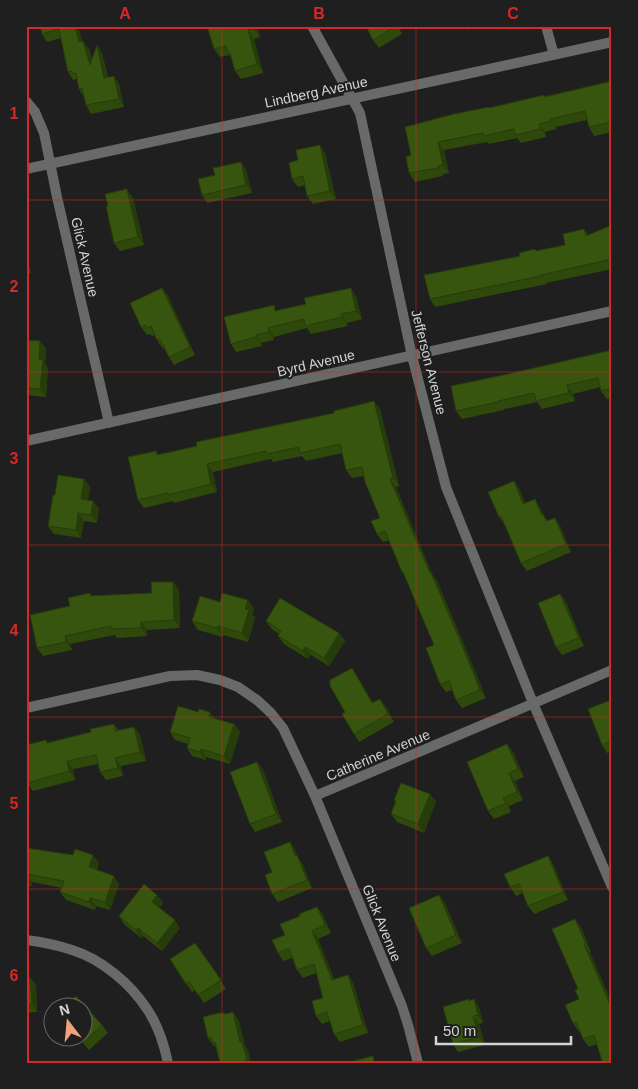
<svg xmlns="http://www.w3.org/2000/svg" width="638" height="1089" viewBox="0 0 638 1089" font-family="Arial,sans-serif">
<rect width="100%" height="100%" fill="#1e1f1e"/>
<g fill="none" stroke-linecap="round" stroke-linejoin="round">
<path stroke="#686969" stroke-width="10" d="M312,26L360,113L412,356L446,487L533,703L612,887
M546,26L554,55
M26,101L35,112L44,133L57,197L109,423
M26,169L471,73L612,42
M26,441L612,311
M26,708L170,676L197,675L220,680L238,687L257,700L271,713L283,728L315,796L402,1006L408,1025L418,1063
M315,796L612,670
M26,940C42,942 57,945 72,950C101,959 130,983 147,1009C158,1025 164,1044 168,1063"/>
</g>
<path fill="#2f490c" d="M40,26H78L82,41L89,49L92,59L102,53L108,77L119,84L124,107L91,114L86,105L83,95L79,89L77,79L73,80L68,72L61,38L47,42L42,34Z
M257,26L260,37L254,39L263,73L241,79L235,71L232,59L229,55L220,57L214,49Z
M366,26H398L402,34L379,48L373,40Z
M466,26H475L468,30Z
M612,81V132L594,136L589,127L587,120L556,127V129L545,132L546,137L521,143L517,138L489,144L487,142L444,150L449,173L443,174V176L415,182L409,173L411,155L489,108L546,96Z
M325,153L336,199L313,204L307,196L305,185L298,187L292,179Z
M241,162L246,170L252,193L207,203L202,195L215,175Z
M133,198L144,245L120,251L114,243Z
M612,225V269L546,283L547,284L435,307L430,299L520,256L536,251L565,245L584,229L588,235Z
M26,253L31,273L26,274Z
M162,288L168,296L195,355L174,365L169,357L164,348L163,349L157,340L155,335L152,336L150,334L147,335L141,327Z
M356,296L362,319L347,323L348,326L311,334L307,328L274,337V340L261,343L262,346L236,352L231,344L277,311Z
M26,340L40,341L46,349L45,363L48,368L46,397L26,395Z
M612,350V398L607,399L601,391V387L573,394L575,401L542,409L537,402L504,409V410L462,419L456,411L517,372Z
M380,409L399,486L396,487L433,576L437,581L465,647L486,698L462,708L456,700L452,690L446,692L440,684L434,645L405,576L402,572L389,540L383,542L377,534L380,518L364,476L352,478L346,470L342,453L306,461L302,456L273,462L271,459L213,472L217,492L174,503L173,501L144,508L138,500L156,451L159,455Z
M84,479L90,487L88,500L93,501L99,509L97,523L84,521L81,538L54,534L48,526L55,495Z
M514,481L519,489L525,503L535,499L540,508L543,514L548,521L560,526L571,552L527,571L521,563L505,525L499,517Z
M173,582L179,590L180,628L147,630V636L117,638L115,635L70,644L72,650L43,656L37,648L70,606L90,593L92,596L152,593Z
M560,594L566,602L584,646L562,655L556,647Z
M248,600L254,609L252,614L255,618L248,642L223,635V637L198,630L192,621L220,602Z
M266,621L339,633L345,641L329,666L311,655L308,659L284,644L278,636L279,634L272,629Z
M352,668L373,703L380,699L386,707L394,722L359,742L354,734L345,712Z
M612,701V751L607,753L602,745Z
M214,718L234,724L240,732L230,764L206,757V760L192,756L187,748L188,744L175,740L170,732Z
M114,724L118,730L134,727L140,735L146,761L121,766L123,776L106,780L100,772L98,764L73,769L75,780L33,791L27,783L46,740L48,743L91,732Z
M513,752L524,777L515,781L523,800L509,806L511,812L494,819L488,811Z
M257,762L263,770L282,822L255,832L250,824Z
M430,794L436,802L424,833L397,822L391,814L396,802L394,800Z
M290,842L295,850L298,858L302,863L312,888L278,902L272,894V872Z
M26,848L73,855L99,863L97,870L119,884L110,910L96,906L95,910L66,900L60,892L62,888L32,882L31,887L26,886Z
M548,856L553,864L568,900L534,914L528,906L523,893L516,896L510,887Z
M157,895L163,903L159,908L180,928L162,951L143,936L141,938L124,924L119,916Z
M439,895L445,903L462,943L432,956L426,948Z
M317,907L323,915L331,933L318,939L334,979L348,975L353,983L368,1033L340,1042L334,1034L330,1021L322,1024L316,1016L323,998L316,973L303,978L297,970L292,958L283,961L278,953L300,916Z
M581,927L591,952H590L602,1061L597,1044L589,1047L583,1039L580,1031L579,1032L573,1023L579,999Z
M205,956L226,989L204,1003L195,990L192,992L170,959Z
M26,977H30L36,985L37,1012L26,1013Z
M470,1001L479,1008L483,1023L479,1024L485,1045L458,1052L453,1044Z
M233,1012L239,1021L245,1046L248,1050L251,1063H220L216,1048L215,1046H214L208,1038L225,1014Z
M102,1025L108,1033L89,1050L77,1036H82Z
M61,1036H76L68,1044Z"/>
<path fill="#263c0a" d="M75,26H78L85,50L79,42Z
M254,26H257L260,37L254,29Z
M248,30L254,39L263,73L257,64Z
M83,41L89,49L95,73L90,65Z
M97,45L102,53L109,86L104,78Z
M114,76L119,84L124,107L119,99Z
M539,124L545,132L546,137L541,129Z
M438,142L444,150L449,173L443,165Z
M320,145L325,153L336,199L330,191Z
M241,162L246,170L252,193L246,185Z
M127,189L133,198L144,245L138,237Z
M26,253L31,273L26,266Z
M162,288L168,296L195,355L190,347Z
M351,288L356,296L362,319L356,311Z
M341,314L347,323L348,326L342,317Z
M268,328L274,337V340L269,332Z
M256,335L261,343L262,346L256,337Z
M40,341L46,349L45,363L48,368L46,397L40,389L39,359Z
M567,385L573,394L575,401L569,393Z
M374,401L380,409L399,486L393,478Z
M207,464L213,472L217,492L211,484Z
M84,479L90,487L87,507L81,499Z
M390,479L396,487L433,576L437,581L465,647L486,698L480,690L430,573Z
M514,481L519,489L529,512L523,504Z
M535,499L548,522L552,530L541,514Z
M93,501L99,509L97,523L91,515Z
M78,513L84,521L81,538L76,530Z
M555,518L560,526L571,552L566,544Z
M173,582L179,590L180,628L174,620Z
M560,594L566,602L584,646L579,638Z
M248,600L254,609L252,614L255,618L248,642L242,633L245,609Z
M141,622L147,630V636L141,628Z
M218,626L223,635V637L217,628Z
M339,633L345,641L329,666L324,658Z
M65,636L70,644L72,650L66,642Z
M305,647L311,655L308,659L303,651Z
M352,668L357,676L378,711L372,703Z
M380,699L386,707L394,722L388,714Z
M210,712L216,720L209,717Z
M234,724L240,732L230,764L224,756Z
M134,727L140,735L146,761L140,752Z
M507,744L513,752L524,777L518,769Z
M201,749L206,757V760L200,752Z
M115,758L121,766L123,776L118,768Z
M67,761L73,769L75,780L69,771Z
M257,762L263,770L282,822L276,814Z
M509,773L515,781L523,800L517,792Z
M430,794L436,802L424,833L418,824Z
M503,798L509,806L511,812L506,803Z
M290,842L295,850L298,858L302,863L312,888L307,880L295,856Z
M93,855L99,863L95,876L89,867Z
M548,856L553,864L568,900L563,892Z
M26,874L32,882L31,887L26,880Z
M114,876L119,884L110,910L105,902Z
M157,895L163,903L157,910L152,902Z
M439,895L445,903L462,943L456,935Z
M90,898L96,906L95,910L89,902Z
M317,907L323,915L331,933L325,925Z
M575,919L581,927L591,952L586,944Z
M175,920L180,928L162,951L157,943Z
M138,928L143,936L141,938L136,930Z
M312,931L318,939L337,988L332,980Z
M584,944L590,952L612,1003V1009Z
M348,975L353,983L368,1033L363,1025Z
M30,977L36,985L37,1012L32,1004Z
M474,999L479,1008L483,1023L478,1015Z
M233,1012L239,1021L245,1046L248,1050L251,1063H249L247,1059L240,1042Z
M473,1016L479,1024L485,1045L479,1037Z"/>
<path fill="#37550e" stroke="#263c0a" d="M40,26H75L79,42L83,41L90,65L97,45L104,78L114,76L119,99L86,105L82,88L79,89L76,73L73,74L72,71L68,72L59,29L42,34Z
M207,26H254V29L248,30L257,64L235,71L230,53L228,54L226,46L214,49Z
M366,26H396L373,40Z
M612,81V111H610L612,122L589,127L585,111L550,119L551,121L539,124L541,129L515,135L514,129L484,136L483,133L438,142L443,165L438,166V168L409,173L406,157L411,155L405,127L454,114L489,107V108L544,95L545,97Z
M320,145L330,191L307,196L303,176L292,179L289,163L298,160L296,150Z
M241,162L246,185L202,195L198,179L215,175L213,168Z
M127,189L138,237L114,243L106,206H108L105,194Z
M612,225V259L541,275V276L430,299L424,275L520,256L519,253L535,249L536,251L565,245L563,234L584,229L586,236Z
M162,288L190,347L169,357L160,339L157,340L151,326L147,328L145,325L141,327L130,303Z
M351,288L356,311L341,314L342,317L305,326L304,319L268,328L269,332L256,335V337L231,344L224,317L274,305L275,311L306,304L304,298Z
M26,340L40,341L39,359L43,360L40,389L26,388Z
M612,350V388L601,391L598,378L567,385L569,393L536,401L534,393L498,401V402L456,411L451,386L517,372Z
M374,401L393,478L390,479L430,573H431L459,638L480,690L456,700L449,681L440,684L426,648L434,645L403,572H402L385,531L377,534L371,521L380,518L365,482L362,467L346,470L340,444L300,453L299,447L267,454L266,451L207,464L211,484L168,495V493L138,500L128,457L156,451L157,455L197,446L196,442L334,413V411Z
M58,475L84,479L81,499L93,501L91,515L78,513L76,530L48,526L53,495H55Z
M514,481L523,504L535,499L541,514H543L546,521L555,518L566,544L521,563L501,516L499,517L488,492Z
M151,582H173L174,620L141,622V628L111,629V626L65,636L66,642L37,648L30,615L70,606L68,598L90,593V596L152,593Z
M222,593L248,600L245,609L249,610L242,633L218,626L217,628L192,621L200,596L220,602Z
M560,594L579,638L556,647L538,603Z
M280,598L339,633L324,658L305,647L303,651L278,636L281,631L266,621Z
M352,668L372,703L380,699L388,714L354,734L342,714L345,712L330,686V680Z
M611,700L612,702V741L602,745L588,709Z
M178,706L198,712L199,709L210,712L209,717L234,724L224,756L201,749L200,752L187,748L190,738L170,732Z
M114,724L115,731L134,727L140,752L115,758L118,768L100,772L96,755L67,761L69,771L27,783L26,778V745L46,740L47,743L91,732L90,729Z
M507,744L518,769L509,773L517,792L503,798L506,803L488,811L467,762Z
M257,762L276,814L250,824L230,772Z
M401,783L430,794L418,824L391,814L396,801L394,800Z
M290,842L295,856L297,855L307,880L272,894L265,875L272,872L264,852Z
M26,848L73,855L75,849L93,855L89,867L114,876L105,902L90,898L89,902L60,892L64,881L26,874Z
M548,856L563,892L528,906L519,884L510,887L504,874Z
M144,884L157,895L152,902L175,920L157,943L138,928L136,930L119,916Z
M439,895L456,935L426,948L409,908Z
M317,907L325,925L312,931L332,980L348,975L363,1025L334,1034L327,1012L316,1016L312,1001L323,998L314,964L297,970L289,948L278,953L272,940L285,935L280,924L300,916L299,914Z
M575,919L586,944H584L612,1009V1063H597L602,1061L594,1035L583,1039L576,1022L573,1023L565,1005L579,999L575,990L578,989L552,929Z
M195,943L221,980L198,995L189,981L186,984L170,959Z
M26,977H30L32,1004L26,1005Z
M76,996L102,1025L84,1042L79,1036H82V1006H64Z
M469,999V1001L474,999L478,1015L473,1016L479,1037L453,1044L443,1007Z
M233,1012L240,1042H242L247,1059H245L246,1063H220L215,1042L213,1043L211,1037L208,1038L203,1017L219,1013H225V1014Z
M52,1015V1025L48,1019Z
M373,1056L374,1063H346Z"/>
<path fill="none" stroke="#d62828" stroke-width="1" stroke-opacity="0.55" d="M222,26V1063M416,26V1063M26,200H612M26,372H612M26,545H612M26,717H612M26,889H612"/>
<g text-anchor="middle" dominant-baseline="central" stroke-width="4" stroke-linejoin="round" paint-order="stroke">
<g font-size="14" fill="#d2d3d2" stroke="#1e1f1e">
<text transform="translate(316 92) rotate(-12)">Lindberg Avenue</text>
<text transform="translate(85 257) rotate(77)">Glick Avenue</text>
<text transform="translate(429 362) rotate(76)">Jefferson Avenue</text>
<text transform="translate(316 363) rotate(-13)">Byrd Avenue</text>
<text transform="translate(378 755) rotate(-23)">Catherine Avenue</text>
<text transform="translate(382 923) rotate(68)">Glick Avenue</text>
</g>
</g>
<rect width="638" height="1089" fill="none" stroke="#1e1f1e" stroke-width="55"/>
<g transform="translate(68 1022) rotate(344)"><circle r="24" fill="#1e1f1e" stroke="#666766"/>
<path d="M0-4L9 19L0 12L-9 19Z" fill="#f2a17e"/>
<text y="-8" font-size="14" font-weight="bold" text-anchor="middle" fill="#d2d3d2">N</text>
</g>
<path d="M436 1036v8h135v-8" fill="none" stroke="#d2d3d2" stroke-width="2.5"/>
<text x="443" y="1036" font-size="15" fill="#d2d3d2" stroke="#1e1f1e" stroke-width="4" paint-order="stroke">50 m</text>
<rect x="28" y="28" width="582" height="1034" fill="none" stroke="#d62828" stroke-width="2"/>
<g font-size="16" text-anchor="middle" font-weight="bold" fill="#d62828">
<text x="125" y="19">A</text>
<text x="319" y="19">B</text>
<text x="513" y="19">C</text>
<text x="14" y="119">1</text>
<text x="14" y="292">2</text>
<text x="14" y="464">3</text>
<text x="14" y="636">4</text>
<text x="14" y="809">5</text>
<text x="14" y="981">6</text>
</g>
</svg>
